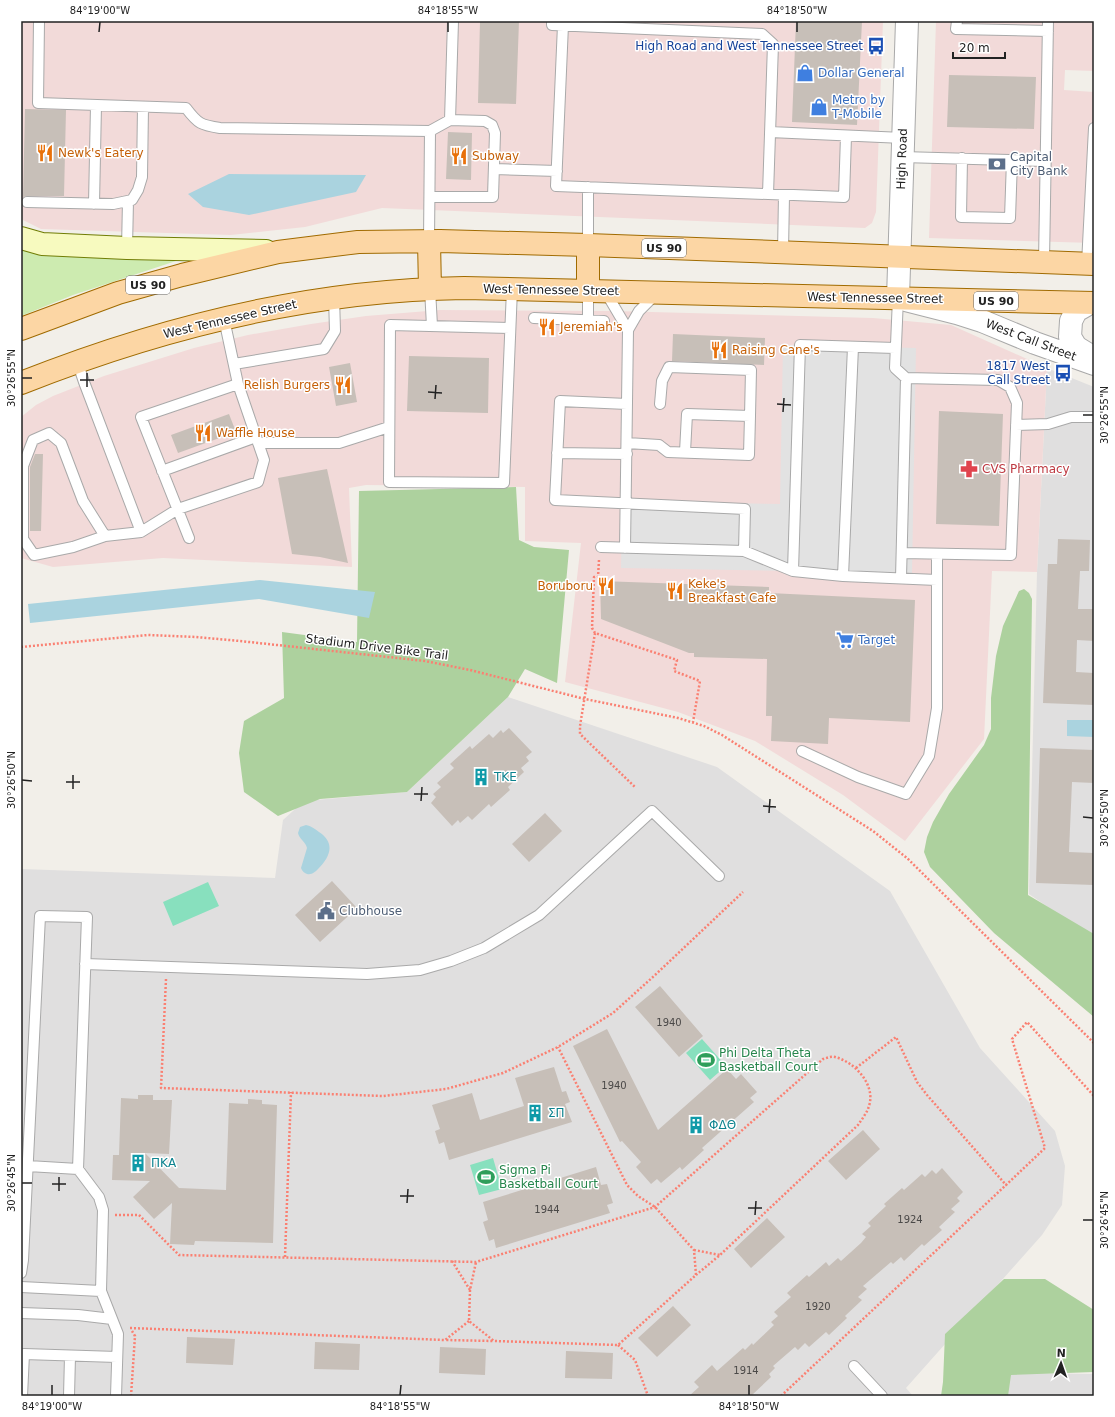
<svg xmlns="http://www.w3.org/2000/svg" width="1115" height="1417" viewBox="0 0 1115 1417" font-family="'DejaVu Sans',sans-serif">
<rect width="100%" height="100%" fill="#f2efe9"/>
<path fill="#e0dfdf" d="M1047,368L1094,387V939L1029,894L1037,572Z
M508,697L717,767L890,891L980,1048L1055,1131L1065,1166L1062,1205L1042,1235L906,1388L913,1396H21V869L275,878L283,820L304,801L407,792Z
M1008,1373L1094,1374V1396H1007Z"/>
<path fill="#f2dad9" d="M21,21H883L876,212L872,223L865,228L382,208L305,227L231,235L41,229L23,220L21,217Z
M936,21H1094V71L1065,70L1064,90L1094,92V243L929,238Z
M440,310L614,311L873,318L951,325L1047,368L1037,572L992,571L984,739L905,841L843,795L755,741L678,712L565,682L581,543L525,541V487L366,485L349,488L352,567L163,558L53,567L21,558V417L36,405L53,396L104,376L194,348L248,335L311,324L366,316Z"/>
<path fill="#cdebb0" d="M21,247L179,260L73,295L21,316Z"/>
<path fill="#add19e" d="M516,487L519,540L534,547L569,550L557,683L525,669L508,697L407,792L320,799L278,816L244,792L239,753L244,721L284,698L282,632L357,642L359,491Z
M1024,589L1029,593L1032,599L1028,895L1094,934V1017L994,933L930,867L924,852L927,837L933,822L949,794L984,745L991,729V698L996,656L1003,626L1019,591Z
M1004,1279H1045L1094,1310V1372L1011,1375L1008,1396H941L943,1382L945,1334Z"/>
<path fill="#88e0be" d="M208,882L219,906L173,926L163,902Z
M702,1039L726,1066L710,1080L686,1053Z
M493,1158L502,1189L479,1195L470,1165Z"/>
<path fill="#e2e2e2" d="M783,345L916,348L912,573L621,568L622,501L780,504Z"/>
<path fill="#aad3df" d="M229,174L366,175L356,192L249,215L203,207L188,194Z
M260,580L375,592L369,618L259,599L30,623L28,604Z
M1067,720H1094V737L1067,736Z
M306,825C311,826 315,829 319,832C336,843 330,857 318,869C315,872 312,875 307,874C304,873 302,871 301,868L307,848C306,842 299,839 298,833L300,827Z"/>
<path fill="#c7bfb8" d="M480,21H519L516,104L478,103Z
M796,21H862L857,125L792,122Z
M949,75L1036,77L1034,129L947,127Z
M25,109L66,110L64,196H27L23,197Z
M448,132L472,133L471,180L446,179Z
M673,334L765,338L764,365L672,361Z
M409,356L489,358L488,413L407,411Z
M350,363L357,402L336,406L329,367Z
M939,411L1003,414L999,526L936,524Z
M229,414L236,432L178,453L171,435Z
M35,454H43L41,531H30V467Z
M327,469L348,563L320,557L292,554L278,478Z
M1058,539L1090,540L1089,571H1080L1078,609H1094V641L1077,640L1076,672L1094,673V705L1043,703L1048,564H1057Z
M600,581L769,587V593L915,600L910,722L829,718L828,744L771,741L772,716H766L767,659L694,657V653H689L601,619Z
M509,728L532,752L526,757L529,761L521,768L524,772L508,787L510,790L491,807L489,804L472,820L468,816L460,823L458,820L452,826L431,803L436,797L433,794L441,787L437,783L454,768L450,764L470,746L472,749L489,734L493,738L501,730L503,733Z
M1040,748L1094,750V783L1072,782L1069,852L1094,853V885L1036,883Z
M545,813L562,831L529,862L512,844Z
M332,881L357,908L320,942L295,915Z
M660,986L703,1036L679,1057L635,1007Z
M607,1029L658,1130L727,1069L736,1079L741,1074L757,1092L750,1098L754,1102L702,1148L704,1150L682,1170L680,1167L661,1183L657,1179L651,1184L636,1167L641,1162L622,1141L620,1142L573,1046Z
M554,1067L562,1092L566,1091L570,1102L565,1104L572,1122L449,1160L444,1142L439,1144L435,1131L440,1129L432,1105L472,1093L480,1120L524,1106L515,1078Z
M138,1095H153V1100H172L169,1154L145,1153L179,1188L226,1190L229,1103L248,1104V1099L262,1100V1104L277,1105L273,1243L195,1241L194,1245L170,1244L172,1203L154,1219L133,1197L150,1181L112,1180L113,1155H119L121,1098L138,1099Z
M863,1130L880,1149L846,1180L828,1161Z
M596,1167L601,1185L607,1184L613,1203L607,1205L610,1213L496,1248L494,1239L489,1241L483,1222L488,1220L483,1202Z
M942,1168L963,1192L957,1198L960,1201L951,1209L955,1212L939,1227L942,1230L924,1246L922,1244L904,1261L901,1257L893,1264L891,1262L863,1286L867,1289L858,1297L862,1300L845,1316L847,1318L829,1335L826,1332L809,1347L805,1343L798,1350L795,1347L773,1366L775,1368L769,1374L771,1377L751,1396H689L699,1387L694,1382L712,1365L717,1371L743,1348L745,1350L752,1343L753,1345L774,1325L771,1322L778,1316L774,1312L791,1297L787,1293L807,1275L809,1277L826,1262L829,1266L838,1258L841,1261L861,1243L866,1237L862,1234L871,1226L868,1223L886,1206L884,1204L902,1188L904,1190L922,1174L925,1177L932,1170L936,1174Z
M767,1218L785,1237L751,1268L734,1249Z
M673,1306L691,1325L657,1357L638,1338Z
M187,1337L235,1339L233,1365L186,1363Z
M315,1342L360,1344L359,1370L314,1369Z
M440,1347L486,1349L485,1375L439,1373Z
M566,1351L613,1353L612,1379L565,1378Z"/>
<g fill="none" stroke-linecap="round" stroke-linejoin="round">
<g stroke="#a9a9a9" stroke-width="12">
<path id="service" d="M39,21L38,103L186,108C198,124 201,125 220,128L430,131L450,120L485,121L492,125L495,133L493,197H430
M552,21V25L762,34L773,44L768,194
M957,21L956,29L1048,31
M563,25L556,186L844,197L846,136
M450,120L453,21
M770,132L903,138
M902,157L1046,161
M962,158L961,217L1010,218L1012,160
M494,169L557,171
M27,202L113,204L132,200L138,190L142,177L143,107
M94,204L96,105
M429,241L430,131
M588,245V187
M127,248L128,201
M783,252L784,195
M1044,262L1048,21
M1087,264L1094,128
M430,289L432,326
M588,291V320
M605,291L628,330
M898,298L895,368L906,378L998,380L1010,387L1017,403L1011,555L902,553
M534,318L604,321
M510,328L390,325L389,482L504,483L512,289
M77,361L84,382L141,532
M234,364L324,349L335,331L334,297
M627,404L560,401L555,500L745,509L744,551
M660,404L662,381L669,367L751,370L750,416
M1016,425L1048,424L1071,417H1094
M258,443H339L389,427
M627,443L659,445L668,452L749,455L750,416L687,414L685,452
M557,453L627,454
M162,471L256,437
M105,536L73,547L34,555L23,539V466L33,440L49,433L61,443L83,501L105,536L141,532L178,509L258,482L264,460L238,384L224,319
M189,538L141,417L238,384
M601,547L744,551L793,571L843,576L937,580
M625,548L628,330L639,311L656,294
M793,571L800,345L895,348
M843,576L853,347
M901,578L906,378
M802,751L858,777L906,794L929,756L937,708V554
M85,964L367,974L420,970L451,961L484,948L539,915L652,811L719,876
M28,1166L78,1169
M21,1273L23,1260L40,916L87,917L78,1169L99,1197L103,1210L101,1291L118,1334L116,1396
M21,1287L101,1291
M21,1313L78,1315L112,1319
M854,1366L882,1396
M22,1396L24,1354L117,1357
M69,1396L70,1356"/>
</g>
<g stroke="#a9a9a9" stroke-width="24">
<path id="tertiary" d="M907,21L898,298L957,313L982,321L1035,343L1094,364
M1090,303L1076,311L1071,321L1070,337L1076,347L1094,358"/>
</g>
<g stroke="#707d05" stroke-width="24">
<path id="secondary" d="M21,238L42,244L127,248L266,251"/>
</g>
<g stroke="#a06b00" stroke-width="24">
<path id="primary" d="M429,241L430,289
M588,245V291
M21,329L118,293L182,275L278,252L358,242L440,241L588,245L1094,264
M21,383C162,327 311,290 464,288L1094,303"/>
</g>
<path stroke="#fa8072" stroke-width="2.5" stroke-dasharray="2 2" stroke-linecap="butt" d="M599,560L598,577H594L592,628L595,633L677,660L674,671L700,681L693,722
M595,633L580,726V734L636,788
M21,647L148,635L196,637L240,641L425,661L470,670L585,699L678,718L704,726L722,735L873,831L907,858L1094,1043
M166,979L161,1088L383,1096L446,1089L503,1073L558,1047L613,1013L654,976L743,892
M856,1068L896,1037L917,1082L927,1095L1006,1185L1045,1148L1012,1039L1027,1022L1094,1096
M115,1215H139L179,1255L476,1262L655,1207L823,1059C827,1058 831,1056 835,1057C855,1062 876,1085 869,1106C867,1113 862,1119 858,1125L720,1255
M694,1250L720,1255L696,1275
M285,1257L291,1092
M452,1261L470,1290L476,1262
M470,1290L469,1321L494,1341L618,1345L696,1275L694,1250L655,1207L638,1196L627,1185L558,1047
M469,1321L445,1340L494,1341
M130,1328L445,1340
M618,1345L635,1360L648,1396
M131,1396L135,1336L132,1331
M781,1396L1006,1185"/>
<use href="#service" stroke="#fff" stroke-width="10"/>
<use href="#tertiary" stroke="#fff" stroke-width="22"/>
<use href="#secondary" stroke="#f7fabf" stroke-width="22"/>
<use href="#primary" stroke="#fcd6a4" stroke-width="22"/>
</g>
<path fill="none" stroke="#222" stroke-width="1.5" d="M99,32L100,22M448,32V22M797,32V22M22,378H32M80,380H94M87,387V373M428,392L442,393M435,399L436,385M777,404L791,405M783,412L784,398M1083,415H1093M22,780L32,781M66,782H80M73,789V775M414,794H428M421,801L422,787M763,806L776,807M769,813L770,799M1083,817L1093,818M22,1183H32M52,1184H66M59,1191V1177M400,1196H414M407,1203L408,1189M748,1208H762M755,1215L756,1201M1083,1220H1093M52,1395V1385M400,1395L401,1385M749,1395V1385"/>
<defs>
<g id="bus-bare" transform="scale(1.38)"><path d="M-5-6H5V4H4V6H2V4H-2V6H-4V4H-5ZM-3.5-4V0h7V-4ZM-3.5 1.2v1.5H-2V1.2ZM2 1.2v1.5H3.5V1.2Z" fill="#1a4fb4" stroke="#fff" stroke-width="2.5" paint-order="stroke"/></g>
<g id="shop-bare" transform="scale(1.38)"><path d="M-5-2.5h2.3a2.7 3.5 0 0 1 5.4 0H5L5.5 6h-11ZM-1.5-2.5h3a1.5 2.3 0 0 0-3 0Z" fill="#3f7fe0" stroke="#fff" stroke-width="2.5" paint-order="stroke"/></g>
<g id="restaurant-bare" transform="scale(1.38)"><path d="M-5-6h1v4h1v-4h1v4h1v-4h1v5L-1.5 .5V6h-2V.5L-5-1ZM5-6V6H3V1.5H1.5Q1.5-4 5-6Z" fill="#e8710a" stroke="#fff" stroke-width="2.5" paint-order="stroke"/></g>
<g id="bank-bare" transform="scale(1.38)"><path d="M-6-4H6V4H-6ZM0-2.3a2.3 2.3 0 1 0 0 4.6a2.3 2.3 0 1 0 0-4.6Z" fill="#5c6f8a" stroke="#fff" stroke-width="2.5" paint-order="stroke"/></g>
<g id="pharmacy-bare" transform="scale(1.38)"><path d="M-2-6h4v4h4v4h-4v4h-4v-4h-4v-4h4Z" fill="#e0444e" stroke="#fff" stroke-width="2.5" paint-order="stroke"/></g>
<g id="supermarket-bare" transform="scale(1.38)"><path d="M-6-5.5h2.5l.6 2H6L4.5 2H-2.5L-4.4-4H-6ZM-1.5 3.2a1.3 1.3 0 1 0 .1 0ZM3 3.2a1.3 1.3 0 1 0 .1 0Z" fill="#3f7fe0" stroke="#fff" stroke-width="2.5" paint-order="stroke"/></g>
<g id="building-bare" transform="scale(1.38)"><path d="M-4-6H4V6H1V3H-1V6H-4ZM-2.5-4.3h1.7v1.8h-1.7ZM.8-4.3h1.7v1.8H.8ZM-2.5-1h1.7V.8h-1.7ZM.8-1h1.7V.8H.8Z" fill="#0f9aa8" stroke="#fff" stroke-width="2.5" paint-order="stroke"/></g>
<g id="civic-bare" transform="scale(1.38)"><path d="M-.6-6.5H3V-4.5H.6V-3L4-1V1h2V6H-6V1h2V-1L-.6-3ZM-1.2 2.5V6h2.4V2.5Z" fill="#5c6f8a" stroke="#fff" stroke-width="2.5" paint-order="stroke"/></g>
<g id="stadium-bare" transform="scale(1.38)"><path d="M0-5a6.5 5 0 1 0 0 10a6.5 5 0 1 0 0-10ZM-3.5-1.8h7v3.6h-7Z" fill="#2e9e5b" stroke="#fff" stroke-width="2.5" paint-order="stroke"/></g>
</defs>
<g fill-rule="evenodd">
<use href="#bus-bare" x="876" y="46"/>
<use href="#shop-bare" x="805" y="73"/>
<use href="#shop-bare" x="819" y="107"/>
<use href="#restaurant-bare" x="45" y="153"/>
<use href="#restaurant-bare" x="459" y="156"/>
<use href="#bank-bare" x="997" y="164"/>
<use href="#restaurant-bare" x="547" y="327"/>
<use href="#restaurant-bare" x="719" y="350"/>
<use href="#bus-bare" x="1063" y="373"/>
<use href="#restaurant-bare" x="343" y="385"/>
<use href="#restaurant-bare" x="203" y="433"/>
<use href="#pharmacy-bare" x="969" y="469"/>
<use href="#restaurant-bare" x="606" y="586"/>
<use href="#restaurant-bare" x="675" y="591"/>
<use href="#supermarket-bare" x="845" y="640"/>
<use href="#building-bare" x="481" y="777"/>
<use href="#civic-bare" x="326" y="911"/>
<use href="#stadium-bare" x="706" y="1060"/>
<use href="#building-bare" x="535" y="1113"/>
<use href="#building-bare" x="696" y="1125"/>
<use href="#building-bare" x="138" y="1163"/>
<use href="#stadium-bare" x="486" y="1177"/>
</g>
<g text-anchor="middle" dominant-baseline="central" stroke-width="3" stroke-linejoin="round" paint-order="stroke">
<g font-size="10" fill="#4b4948">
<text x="669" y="1022">1940</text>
<text x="614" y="1085">1940</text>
<text x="547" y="1209">1944</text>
<text x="910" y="1219">1924</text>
<text x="818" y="1306">1920</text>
<text x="746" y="1370">1914</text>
</g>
<g fill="#fff" stroke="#646464" stroke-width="1">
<rect x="642" y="239" width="44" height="18" rx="3"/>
<rect x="126" y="276" width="44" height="18" rx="3"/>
<rect x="974" y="292" width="44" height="18" rx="3"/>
</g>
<g font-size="11" font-weight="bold" fill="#222">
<text x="664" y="248">US 90</text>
<text x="148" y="285">US 90</text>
<text x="996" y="301">US 90</text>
</g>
<g font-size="12" fill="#164399" stroke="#fff" text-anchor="end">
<text x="863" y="46">High Road and West Tennessee Street</text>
<text x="1050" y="366">1817 West<tspan x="1050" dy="14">Call Street</tspan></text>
</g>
<g font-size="12" fill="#366cbe" stroke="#fff" text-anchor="start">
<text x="818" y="73">Dollar General</text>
<text x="832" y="100">Metro by<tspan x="832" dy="14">T-Mobile</tspan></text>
<text x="858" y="640">Target</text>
</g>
<g font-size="12" fill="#c56008" stroke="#fff" text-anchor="start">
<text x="58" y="153">Newk's Eatery</text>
<text x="472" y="156">Subway</text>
<text x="560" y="327">Jeremiah's</text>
<text x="732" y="350">Raising Cane's</text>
<text x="330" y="385" text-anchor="end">Relish Burgers</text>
<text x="216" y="433">Waffle House</text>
<text x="688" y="584">Keke's<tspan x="688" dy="14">Breakfast Cafe</tspan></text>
<text x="593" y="586" text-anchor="end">Boruboru</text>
</g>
<g font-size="12" fill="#4e5e75" stroke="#fff" text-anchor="start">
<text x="1010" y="157">Capital<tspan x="1010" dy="14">City Bank</tspan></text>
<text x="339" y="911">Clubhouse</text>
</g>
<g font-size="12" fill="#222" stroke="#fff">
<text transform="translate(902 159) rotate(-88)">High Road</text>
<text transform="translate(551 290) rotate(1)">West Tennessee Street</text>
<text transform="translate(875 298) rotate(1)">West Tennessee Street</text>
<text transform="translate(230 319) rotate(-13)">West Tennessee Street</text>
<text transform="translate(1031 340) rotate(21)">West Call Street</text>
<text transform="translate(377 647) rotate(7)">Stadium Drive Bike Trail</text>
</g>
<g font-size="12" fill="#be3a42" stroke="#fff" text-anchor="start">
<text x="982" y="469">CVS Pharmacy</text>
</g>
<g font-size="12" fill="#0d838f" stroke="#fff" text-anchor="start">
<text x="494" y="777">TKE</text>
<text x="548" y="1113">ΣΠ</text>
<text x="709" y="1125">ΦΔΘ</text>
<text x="151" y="1163">ΠΚΑ</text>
</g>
<g font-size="12" fill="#27864d" stroke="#fff" text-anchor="start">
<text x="719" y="1053">Phi Delta Theta<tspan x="719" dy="14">Basketball Court</tspan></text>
<text x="499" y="1170">Sigma Pi<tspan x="499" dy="14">Basketball Court</tspan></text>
</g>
</g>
<rect width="1115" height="1417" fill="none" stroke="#ffffff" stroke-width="44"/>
<g transform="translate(1061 1363) rotate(2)" stroke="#ffffff" stroke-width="3" paint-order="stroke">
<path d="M0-3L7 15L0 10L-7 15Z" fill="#222222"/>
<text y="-6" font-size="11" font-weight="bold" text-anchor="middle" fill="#222222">N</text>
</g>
<path d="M953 52v6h52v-6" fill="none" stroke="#222222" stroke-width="2"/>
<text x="959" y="52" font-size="12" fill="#222222" stroke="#ffffff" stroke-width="3" paint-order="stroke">20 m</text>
<rect x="22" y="22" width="1071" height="1373" fill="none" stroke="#222" stroke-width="1.5"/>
<g font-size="10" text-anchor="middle" fill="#222">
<text x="100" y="14">84°19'00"W</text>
<text x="448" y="14">84°18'55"W</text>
<text x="797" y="14">84°18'50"W</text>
<text transform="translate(11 378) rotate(-90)" y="4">30°26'55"N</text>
<text transform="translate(1104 415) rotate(-90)" y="4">30°26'55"N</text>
<text transform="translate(11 780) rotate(-90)" y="4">30°26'50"N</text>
<text transform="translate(1104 818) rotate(-90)" y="4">30°26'50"N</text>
<text transform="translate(11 1183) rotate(-90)" y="4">30°26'45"N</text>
<text transform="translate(1104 1220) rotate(-90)" y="4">30°26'45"N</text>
<text x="52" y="1410">84°19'00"W</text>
<text x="400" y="1410">84°18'55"W</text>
<text x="749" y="1410">84°18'50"W</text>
</g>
</svg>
